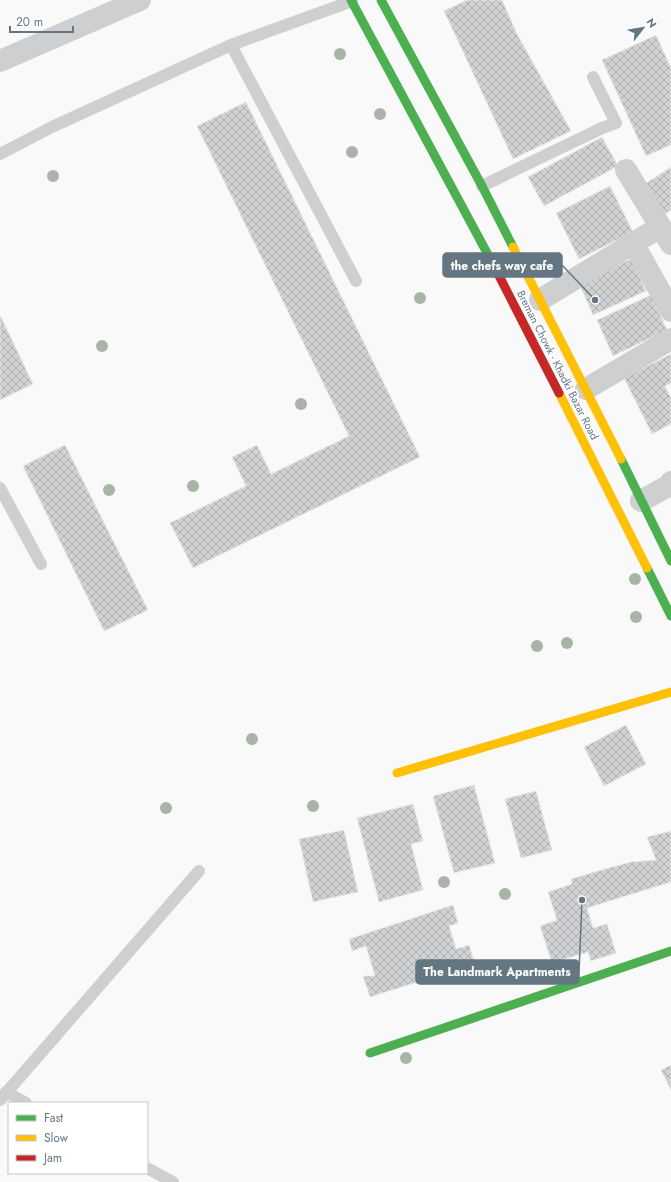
<svg xmlns="http://www.w3.org/2000/svg" width="671" height="1182" viewBox="0 0 671 1182" font-family="Jost,sans-serif">
<defs>
<pattern id="building-cross-hatch" width="8" height="8" patternUnits="userSpaceOnUse"><rect width="8" height="8" fill="#d0d2d3"/><path d="M0 0l8 8M0 8l8-8" fill="none" stroke="#acafb1"/></pattern>
</defs>
<rect width="100%" height="100%" fill="#f9f9f9"/>
<path fill="url(#building-cross-hatch)" stroke="#e8e8e8" d="M467,0H502L517,34L571,131L513,159L444,11Z
M656,35L671,68V145L646,156L602,60Z
M246,102L420,457L193,568L170,523L246,486L232,457L257,445L271,474L349,436L197,126Z
M602,137L618,166L544,206L528,177Z
M671,167V210L665,214L645,184Z
M610,186L633,232L579,259L556,213Z
M631,259L646,291L593,315L579,283Z
M651,295L667,330L613,356L597,320Z
M0,315L33,384L0,400Z
M671,354V383L665,386L671,398V424L652,434L624,378Z
M65,445L148,610L104,631L23,466Z
M626,725L646,764L604,786L584,747Z
M474,785L495,863L454,873L433,796Z
M536,791L552,850L521,858L505,799Z
M413,804L423,841L411,844L423,890L379,902L357,818Z
M344,830L358,892L313,902L299,839Z
M671,831V882L587,908L593,928L607,924L616,953L591,961L588,952L552,963L540,926L557,920L548,892L572,884L571,879L605,869L631,862L656,860L647,837Z
M453,905L458,923L449,926L456,949L469,945L475,964L370,997L363,976H375L366,946L352,951L349,939Z
M671,1065V1090L661,1070Z"/>
<g fill="none" stroke-linecap="round" stroke-linejoin="round">
<path stroke="#cecfd0" stroke-width="12" d="M231,45L356,281
M0,154L54,126L231,45L352,1
M482,186L602,128L616,123L593,77
M0,488L41,564
M6,1092L26,1103
M0,1100L199,871
M147,1168L173,1182"/>
<path stroke="#cecfd0" stroke-width="22" d="M0,61L140,0
M626,170L671,244
M633,243L671,311
M540,300L660,227
M586,389L671,339
M641,501L670,485L671,482"/>
<path stroke="#4caf50" stroke-width="9" d="M351,0L493,264
M381,0L482,186L513,247
M621,459L671,561
M647,568L671,616
M370,1053L671,951"/>
<path stroke="#ffc107" stroke-width="9" d="M513,247L621,459
M559,393L647,568
M397,773L671,692"/>
<path stroke="#c62828" stroke-width="9" d="M493,264L559,393"/>
</g>
<g fill="#a9b3a7">
<circle cx="340" cy="54" r="6"/>
<circle cx="380" cy="114" r="6"/>
<circle cx="352" cy="152" r="6"/>
<circle cx="53" cy="176" r="6"/>
<circle cx="420" cy="298" r="6"/>
<circle cx="102" cy="346" r="6"/>
<circle cx="301" cy="404" r="6"/>
<circle cx="193" cy="486" r="6"/>
<circle cx="109" cy="490" r="6"/>
<circle cx="635" cy="579" r="6"/>
<circle cx="636" cy="617" r="6"/>
<circle cx="567" cy="643" r="6"/>
<circle cx="537" cy="646" r="6"/>
<circle cx="252" cy="739" r="6"/>
<circle cx="313" cy="806" r="6"/>
<circle cx="166" cy="808" r="6"/>
<circle cx="444" cy="882" r="6"/>
<circle cx="505" cy="894" r="6"/>
<circle cx="406" cy="1058" r="6"/>
</g>
<g text-anchor="middle" dominant-baseline="central" stroke-width="4" stroke-linejoin="round" paint-order="stroke">
<g font-size="11" fill="#657683" stroke="#fff">
<text transform="translate(558 365) rotate(63)">Breman Chowk - Khadki Bazar Road</text>
</g>
</g>
<path fill="none" stroke="#657683" stroke-width="1.5" d="M595 300L562 265M582 900L579 972"/>
<g fill="#657683" stroke="#fff" stroke-width="1.5">
<circle cx="595" cy="300" r="4"/>
<circle cx="582" cy="900" r="4"/>
</g>
<g fill="#657683" stroke="#657683" stroke-width="1.5">
<rect x="443" y="253" width="119" height="24" rx="4"/>
<rect x="416" y="960" width="163" height="24" rx="4"/>
</g>
<g font-size="12" text-anchor="middle" font-weight="bold" fill="#fff">
<text x="502" y="270">the chefs way cafe</text>
<text x="497" y="976">The Landmark Apartments</text>
</g>
<rect x="8" y="1102" width="140" height="72" fill="#ffffff" stroke="#c1c8cd"/>
<rect x="16" y="1115" width="20" height="6" fill="#4caf50" stroke="#c1c8cd"/>
<text x="44" y="1122" font-size="12" fill="#657683">Fast</text>
<rect x="16" y="1135" width="20" height="6" fill="#ffc107" stroke="#c1c8cd"/>
<text x="44" y="1142" font-size="12" fill="#657683">Slow</text>
<rect x="16" y="1155" width="20" height="6" fill="#c62828" stroke="#c1c8cd"/>
<text x="44" y="1162" font-size="12" fill="#657683">Jam</text>
<g transform="translate(643 28) rotate(59)" stroke="#ffffff" stroke-width="3" paint-order="stroke">
<path d="M0-3L7 15L0 10L-7 15Z" fill="#657683"/>
<text y="-6" font-size="11" font-weight="bold" text-anchor="middle" fill="#657683">N</text>
</g>
<path d="M10 26v6h63v-6" fill="none" stroke="#657683" stroke-width="2"/>
<text x="16" y="26" font-size="12" fill="#657683" stroke="#ffffff" stroke-width="3" paint-order="stroke">20 m</text>
</svg>
